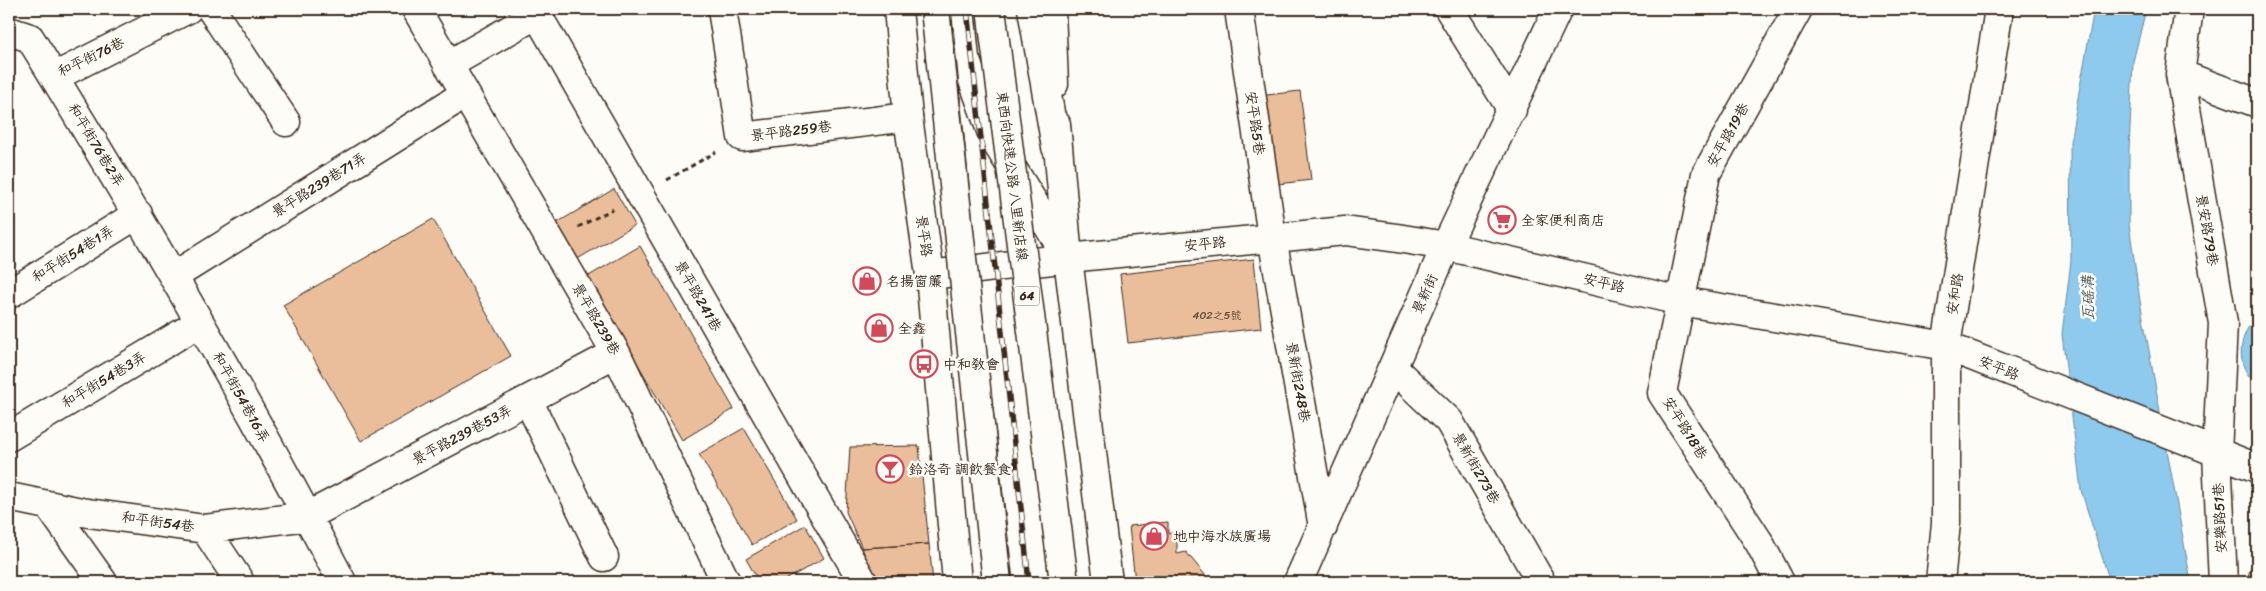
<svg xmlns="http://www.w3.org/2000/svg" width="2266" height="591" viewBox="0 0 2266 591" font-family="Sriracha,'LXGW WenKai TC',sans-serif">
<rect width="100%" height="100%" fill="#fdfcf7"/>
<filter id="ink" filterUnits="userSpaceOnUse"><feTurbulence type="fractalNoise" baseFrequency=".02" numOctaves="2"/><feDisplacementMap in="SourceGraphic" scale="10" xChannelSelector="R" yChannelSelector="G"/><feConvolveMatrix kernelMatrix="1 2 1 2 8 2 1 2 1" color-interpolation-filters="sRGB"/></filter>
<g filter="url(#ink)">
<path fill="#8ecaee" stroke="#6d8a9b" d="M2094,9H2146L2133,62L2129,150V224L2140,301L2191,582H2110L2081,490L2062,334L2071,261L2070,142Z
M2257,317V384C2234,367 2238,334 2257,317Z"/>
<path fill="#ebbe9b" stroke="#3b2a1e" d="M1300,91L1311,180L1270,185L1259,96Z
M614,189L635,225L569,264L548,228Z
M433,219L511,356L361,441L283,305Z
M640,246L734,409L682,440L587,277Z
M1254,259L1261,328L1128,343L1120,274Z
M744,428L797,519L752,545L699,454Z
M919,446L929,544L862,548L846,512L850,447Z
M1168,522V534L1177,531V554L1186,552L1211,582H1135L1129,526Z
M805,525L824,558L782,582H759L746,559Z
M929,544L933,582H880L870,568L862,548Z
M2257,549V582H2246Z"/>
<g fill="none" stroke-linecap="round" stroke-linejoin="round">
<g stroke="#3b2a1e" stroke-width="31">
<path id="minor" d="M211,9L286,122
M416,9L616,353L726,582
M534,9L863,582
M722,9L742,137L908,117
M1239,9L1272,237L1323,527
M1449,9L1512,110
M2189,9L2180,74L2223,323L2217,454L2223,582
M9,31L30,38L54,77L188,9
M448,65L537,14
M2180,74L2257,103
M54,77C155,242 253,410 342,582
M930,275L1068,258L1345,231L1397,238L1446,246L1680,301L1946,346L2257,468
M174,276L465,94
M9,294L138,214
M1393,368L1449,421L1541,582
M528,400L604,557
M9,437L199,323
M9,497L81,512L205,529L308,516L616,353
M49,506L103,582
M205,529L240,582
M1298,582L1446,246L1558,9
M1780,582L1759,542L1662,393L1706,174L1798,9
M1940,582L1946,523V346L1999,9"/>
</g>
<g stroke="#3b2a1e" stroke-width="31">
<path id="major" d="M898,9L908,117L930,275L957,582
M960,9L965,58L994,139L1065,253
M1051,9L1054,84
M1056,124L1068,258L1108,582"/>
</g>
<g stroke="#3b2a1e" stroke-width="31">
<path id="highway" d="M1032,9L1056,147"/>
</g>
<path stroke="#3b2a1e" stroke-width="3" stroke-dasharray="5 4" stroke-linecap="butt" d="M667,180L716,152
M578,227L613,209"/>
<use href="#minor" stroke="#fdfcf7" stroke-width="28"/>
<use href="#major" stroke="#fdfcf7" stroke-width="28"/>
<use href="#highway" stroke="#fdfcf7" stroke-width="28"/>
<g stroke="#3b2a1e" stroke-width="5.5">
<path id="rail" d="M949,9L981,326L1011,582
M967,9L1029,582"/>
</g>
<use href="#rail" stroke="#fdfcf7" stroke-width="4" stroke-dasharray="11" stroke-linecap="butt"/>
<g stroke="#3b2a1e" stroke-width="31" stroke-linecap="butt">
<path id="highway-bridge" d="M935,9L997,582
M991,9L1064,582"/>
</g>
<use href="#highway-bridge" stroke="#fdfcf7" stroke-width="28"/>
</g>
</g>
<defs>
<g id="supermarket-ring" transform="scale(1.4375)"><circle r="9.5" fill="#fdfcf7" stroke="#d1495b" stroke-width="1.5"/><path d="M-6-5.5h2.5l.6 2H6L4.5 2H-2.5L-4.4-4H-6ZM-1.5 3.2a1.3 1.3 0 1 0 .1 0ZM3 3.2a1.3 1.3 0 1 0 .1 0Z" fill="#d1495b"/></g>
<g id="shop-ring" transform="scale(1.4375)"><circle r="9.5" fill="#fdfcf7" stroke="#d1495b" stroke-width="1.5"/><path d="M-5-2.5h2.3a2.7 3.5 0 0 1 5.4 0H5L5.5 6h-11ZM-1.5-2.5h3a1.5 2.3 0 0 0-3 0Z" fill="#d1495b"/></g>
<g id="bus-ring" transform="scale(1.4375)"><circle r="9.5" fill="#fdfcf7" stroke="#d1495b" stroke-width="1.5"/><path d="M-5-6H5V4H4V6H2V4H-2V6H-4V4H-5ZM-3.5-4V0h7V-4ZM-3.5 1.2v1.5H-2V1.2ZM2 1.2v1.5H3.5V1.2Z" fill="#d1495b"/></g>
<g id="bar-ring" transform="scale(1.4375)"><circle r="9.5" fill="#fdfcf7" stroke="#d1495b" stroke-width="1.5"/><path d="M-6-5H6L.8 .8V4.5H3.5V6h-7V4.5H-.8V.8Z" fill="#d1495b"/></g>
</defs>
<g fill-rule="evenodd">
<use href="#supermarket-ring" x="1502" y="220"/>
<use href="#shop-ring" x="867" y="281"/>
<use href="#shop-ring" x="879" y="328"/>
<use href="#bus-ring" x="924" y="364"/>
<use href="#bar-ring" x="890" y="469"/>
<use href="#shop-ring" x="1154" y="536"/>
</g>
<g text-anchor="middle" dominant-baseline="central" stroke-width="5" stroke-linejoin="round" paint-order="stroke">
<g font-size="11" fill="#674f3d">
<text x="1217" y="315">402之5號</text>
</g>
<rect fill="#fdfcf7" stroke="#75695f" stroke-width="1" x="1014.5" y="286.5" width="25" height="19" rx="4"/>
<g font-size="12" font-weight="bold" fill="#3b2a1e">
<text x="1027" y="296">64</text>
</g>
<g font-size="14" fill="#3b2a1e" stroke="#fdfcf7">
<text transform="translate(91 57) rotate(-26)">和平街76巷</text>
<text transform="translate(1255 123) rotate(82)">安平路5巷</text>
<text transform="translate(791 131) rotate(-7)">景平路259巷</text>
<text transform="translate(1728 135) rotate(-61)">安平路19巷</text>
<text transform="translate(96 145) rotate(59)">和平街76巷2弄</text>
<text transform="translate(1012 176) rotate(83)">東西向快速公路 八里新店線</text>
<text transform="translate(319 185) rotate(-32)">景平路239巷71弄</text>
<text transform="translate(2207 230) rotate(80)">景安路79巷</text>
<text transform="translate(924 236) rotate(82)">景平路</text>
<text transform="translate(1205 244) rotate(-6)">安平路</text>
<text transform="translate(73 254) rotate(-32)">和平街54巷1弄</text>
<text transform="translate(1604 283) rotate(13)">安平路</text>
<text transform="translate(1425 294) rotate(-66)">景新街</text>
<text transform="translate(1955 294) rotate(-81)">安和路</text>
<text transform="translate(698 296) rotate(60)">景平路241巷</text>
<text transform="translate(596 319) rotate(60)">景平路239巷</text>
<text transform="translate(1999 368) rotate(22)">安平路</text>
<text transform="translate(104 380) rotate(-31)">和平街54巷3弄</text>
<text transform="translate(1298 382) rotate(80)">景新街248巷</text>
<text transform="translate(241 397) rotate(61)">和平街54巷16弄</text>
<text transform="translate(1685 428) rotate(58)">安平路18巷</text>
<text transform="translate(462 435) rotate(-28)">景平路239巷53弄</text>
<text transform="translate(1476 468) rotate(60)">景新街273巷</text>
<text transform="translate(2220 518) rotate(-93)">安樂路51巷</text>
<text transform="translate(158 522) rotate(8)">和平街54巷</text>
</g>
<g font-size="14" fill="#3b2a1e" stroke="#fdfcf7" text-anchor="start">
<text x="1521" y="220">全家便利商店</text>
<text x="886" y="281">名揚窗簾</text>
<text x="898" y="328">全鑫</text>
<text x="943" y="364">中和教會</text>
<text x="909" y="469">鈴洛奇 調飲餐食</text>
<text x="1173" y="536">地中海水族廣場</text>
</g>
<g font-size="15" font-style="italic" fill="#545a5c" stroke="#fdfcf7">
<text transform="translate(2088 298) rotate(-91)">瓦磘溝</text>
</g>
</g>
<rect width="2266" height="591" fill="none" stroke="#fdfcf7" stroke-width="30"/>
<rect x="15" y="15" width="2236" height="561" fill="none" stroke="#3b2a1e" stroke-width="2" filter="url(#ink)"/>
</svg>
